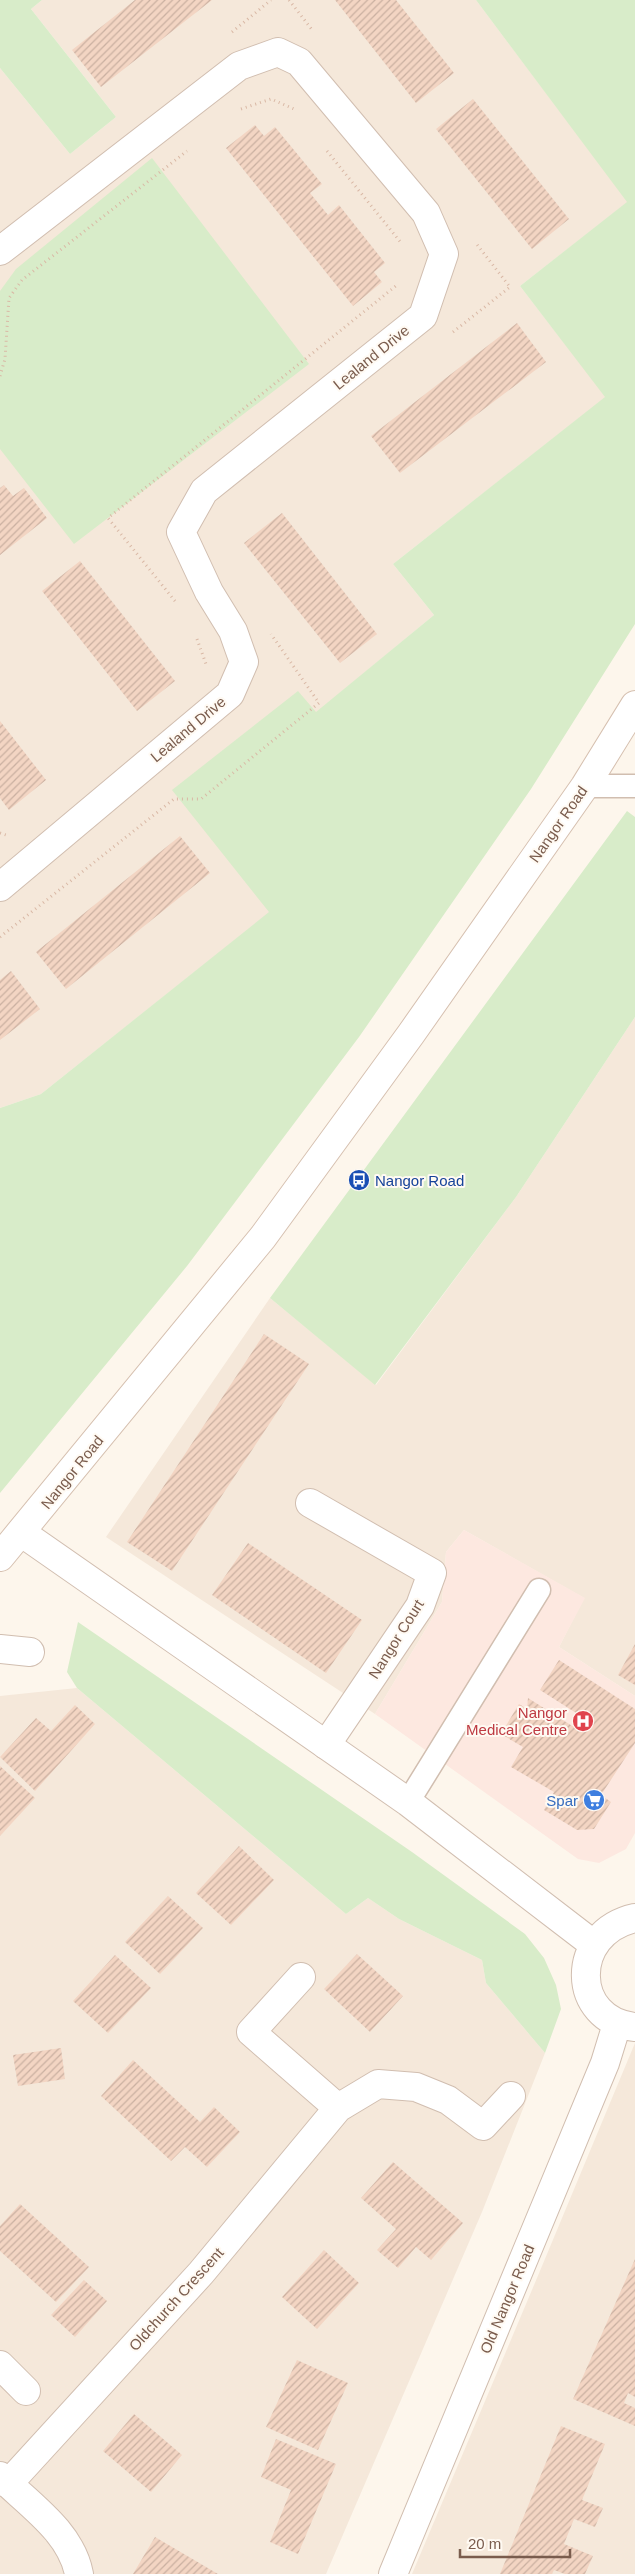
<svg xmlns="http://www.w3.org/2000/svg" width="635" height="2574" viewBox="0 0 635 2574" font-family="Helvetica,sans-serif">
<defs>
<pattern id="building-hatch" width="6" height="6" patternUnits="userSpaceOnUse" patternTransform="scale(1.25)"><rect width="6" height="6" fill="#f3d5c3"/><path d="M-1 1l2-2M0 6l6-6M5 7l2-2" fill="none" stroke="#cab0a1"/></pattern>
</defs>
<rect width="100%" height="100%" fill="#fdf6ec"/>
<path fill="#f5e8da" d="M42,0H476L628,202L520,286L606,397L393,564L434,615L316,713L298,692L270,912L41,1094L0,1108V68L70,154L116,117L31,9Z
M635,1017V1696L559,1647L584,1598L464,1530L446,1552L442,1602L375,1714L106,1537L270,1298L376,1385L516,1197Z
M77,1688L346,1914L368,1898L399,1919L482,1960L486,1983L545,2053L482,2212L326,2574H0V1696Z
M635,2043V2574H412L537,2278Z"/>
<path fill="#fde8e0" d="M464,1530L585,1598L559,1647L635,1696V1833L626,1849L599,1863L578,1859L375,1714L442,1602L446,1552Z"/>
<path fill="#d8ecc9" d="M0,0H42L31,9L116,117L70,154L0,68Z
M476,0H635V624L531,789L359,1037L187,1266L0,1493V1108L41,1094L269,912L172,790L298,691L316,712L434,615L393,564L605,397L520,286L627,202Z
M152,158L309,364L74,544L0,449V291L16,269Z
M627,811L635,817V1017L516,1197L375,1385L270,1298Z
M78,1622L412,1852L525,1934L544,1958L556,1985L561,2009L545,2053L486,1983L482,1960L399,1919L368,1898L346,1914L77,1688L67,1672Z"/>
<path fill="url(#building-hatch)" d="M135,0H212L101,87L72,50Z
M335,0H396L454,73L416,103Z
M473,99L569,219L532,249L436,129Z
M255,125L264,136L275,127L322,184L310,193L328,215L339,205L385,263L374,272L382,282L353,306L226,148Z
M517,323L546,362L400,473L371,436Z
M4,485L13,496L24,488L47,518L0,555V488Z
M282,513L377,634L340,663L244,543Z
M80,561L175,681L137,711L42,591Z
M0,721L46,780L9,810L0,798Z
M180,836L210,873L66,989L36,952Z
M11,971L40,1009L0,1040V980Z
M264,1334L309,1364L172,1571L127,1542Z
M248,1543L362,1620L326,1673L212,1595Z
M635,1644V1685L618,1675Z
M559,1660L635,1709V1743L601,1795L611,1802L594,1829L577,1830L544,1810L554,1792L511,1767L523,1747L501,1734L519,1704L527,1709L528,1698L577,1729L584,1718L540,1690Z
M75,1705L95,1724L35,1791L0,1757L36,1718L51,1731Z
M0,1766L35,1798L0,1836Z
M239,1846L274,1880L231,1925L196,1893Z
M168,1896L203,1928L160,1974L125,1942Z
M357,1954L403,1996L370,2032L324,1989Z
M115,1955L151,1988L108,2033L73,2001Z
M61,2048L65,2079L18,2086L13,2055Z
M133,2060L200,2122L214,2107L240,2132L207,2167L185,2147L171,2161L101,2096Z
M393,2162L463,2223L431,2260L416,2247L398,2268L377,2250L396,2229L361,2198Z
M20,2204L89,2267L56,2302L0,2251V2226Z
M324,2250L359,2283L317,2329L282,2297Z
M635,2259V2397L628,2393L624,2403L635,2408V2426L573,2399Z
M84,2280L107,2301L75,2337L51,2315Z
M297,2360L348,2383L318,2450L266,2427Z
M134,2414L182,2455L151,2492L103,2451Z
M561,2426L605,2444L582,2500L603,2508L595,2527L574,2519L564,2544L593,2556L585,2574H565L554,2570L552,2574H500Z
M276,2439L336,2464L298,2554L270,2542L291,2490L261,2477Z
M155,2537L218,2574H133Z"/>
<g fill="none" stroke-linecap="round" stroke-linejoin="round">
<g stroke="#d1beb0" stroke-width="25">
<path id="service" d="M585,786H635
M408,1802L539,1590"/>
</g>
<g stroke="#d1beb0" stroke-width="30">
<path id="minor" d="M0,251L239,66L278,52L299,62L426,213L444,254L423,316L204,491L181,532L209,592L233,631L244,662L230,694L0,887
M310,1503L432,1573L420,1606L326,1745
M0,1649L30,1652
M338,2108L378,2084L416,2087L448,2100L483,2126L511,2096
M0,2365L26,2391
M0,2476C30,2505 71,2532 79,2574
M8,2484L201,2273L338,2108L251,2032L301,1977"/>
</g>
<g stroke="#d1beb0" stroke-width="30">
<path id="tertiary" d="M22,1533L408,1802L593,1944
M635,1918C568,1933 571,2021 635,2027
M393,2574L605,2063L617,2024"/>
</g>
<g stroke="#d6c0b0" stroke-width="30">
<path id="secondary" d="M0,1557L263,1237L411,1034L585,786L635,705"/>
</g>
<path stroke="#d9b8a5" stroke-width="3" stroke-dasharray="1 4" stroke-linecap="butt" d="M289,0L313,31
M232,32L271,0
M241,109L271,99L294,109
M327,151L402,244
M453,332L510,287L475,242
M0,376L5,359L9,298L22,280L187,151
M175,601L108,518L397,285
M197,639L206,664
M0,833L9,836
M0,937L174,799H201L319,703L271,634"/>
<use href="#service" stroke="#fff" stroke-width="22"/>
<use href="#minor" stroke="#fff" stroke-width="28"/>
<use href="#tertiary" stroke="#fff" stroke-width="28"/>
<use href="#secondary" stroke="#fff" stroke-width="28"/>
</g>
<defs>
<g id="bus-disc" transform="scale(1.125)"><circle r="9.5" fill="#1a4fb4" stroke="#fffaf3"/><path d="M-5-6H5V4H4V6H2V4H-2V6H-4V4H-5ZM-3.5-4V0h7V-4ZM-3.5 1.2v1.5H-2V1.2ZM2 1.2v1.5H3.5V1.2Z" fill="#fff"/></g>
<g id="hospital-disc" transform="scale(1.125)"><circle r="9.5" fill="#e0444e" stroke="#fffaf3"/><path d="M-5-5h3v3.5h4V-5h3V5h-3V1.5h-4V5h-3Z" fill="#fff"/></g>
<g id="supermarket-disc" transform="scale(1.125)"><circle r="9.5" fill="#3f7fe0" stroke="#fffaf3"/><path d="M-6-5.5h2.5l.6 2H6L4.5 2H-2.5L-4.4-4H-6ZM-1.5 3.2a1.3 1.3 0 1 0 .1 0ZM3 3.2a1.3 1.3 0 1 0 .1 0Z" fill="#fff"/></g>
</defs>
<g fill-rule="evenodd">
<use href="#bus-disc" x="359" y="1180"/>
<use href="#hospital-disc" x="583" y="1721"/>
<use href="#supermarket-disc" x="594" y="1800"/>
</g>
<g text-anchor="middle" dominant-baseline="central" stroke-width="4" stroke-linejoin="round" paint-order="stroke">
<g font-size="15" fill="#7a5c4d" stroke="#fffaf3">
<text transform="translate(371 357) rotate(-39)">Lealand Drive</text>
<text transform="translate(188 729) rotate(-40)">Lealand Drive</text>
<text transform="translate(558 824) rotate(-55)">Nangor Road</text>
<text transform="translate(72 1472) rotate(-51)">Nangor Road</text>
<text transform="translate(396 1639) rotate(-58)">Nangor Court</text>
<text transform="translate(176 2299) rotate(-48)">Oldchurch Crescent</text>
<text transform="translate(507 2299) rotate(-67)">Old Nangor Road</text>
</g>
<g font-size="15" fill="#164399" stroke="#fffaf3" text-anchor="start">
<text x="375" y="1180">Nangor Road</text>
</g>
<g font-size="15" fill="#be3a42" stroke="#fffaf3" text-anchor="end">
<text x="567" y="1712">Nangor<tspan x="567" dy="17">Medical Centre</tspan></text>
</g>
<g font-size="15" fill="#366cbe" stroke="#fffaf3" text-anchor="end">
<text x="578" y="1800">Spar</text>
</g>
</g>
<path d="M460 2549v8h110v-8" fill="none" stroke="#7a5c4d" stroke-width="2.5"/>
<text x="468" y="2549" font-size="15" fill="#7a5c4d" stroke="#fffaf3" stroke-width="4" paint-order="stroke">20 m</text>
</svg>
